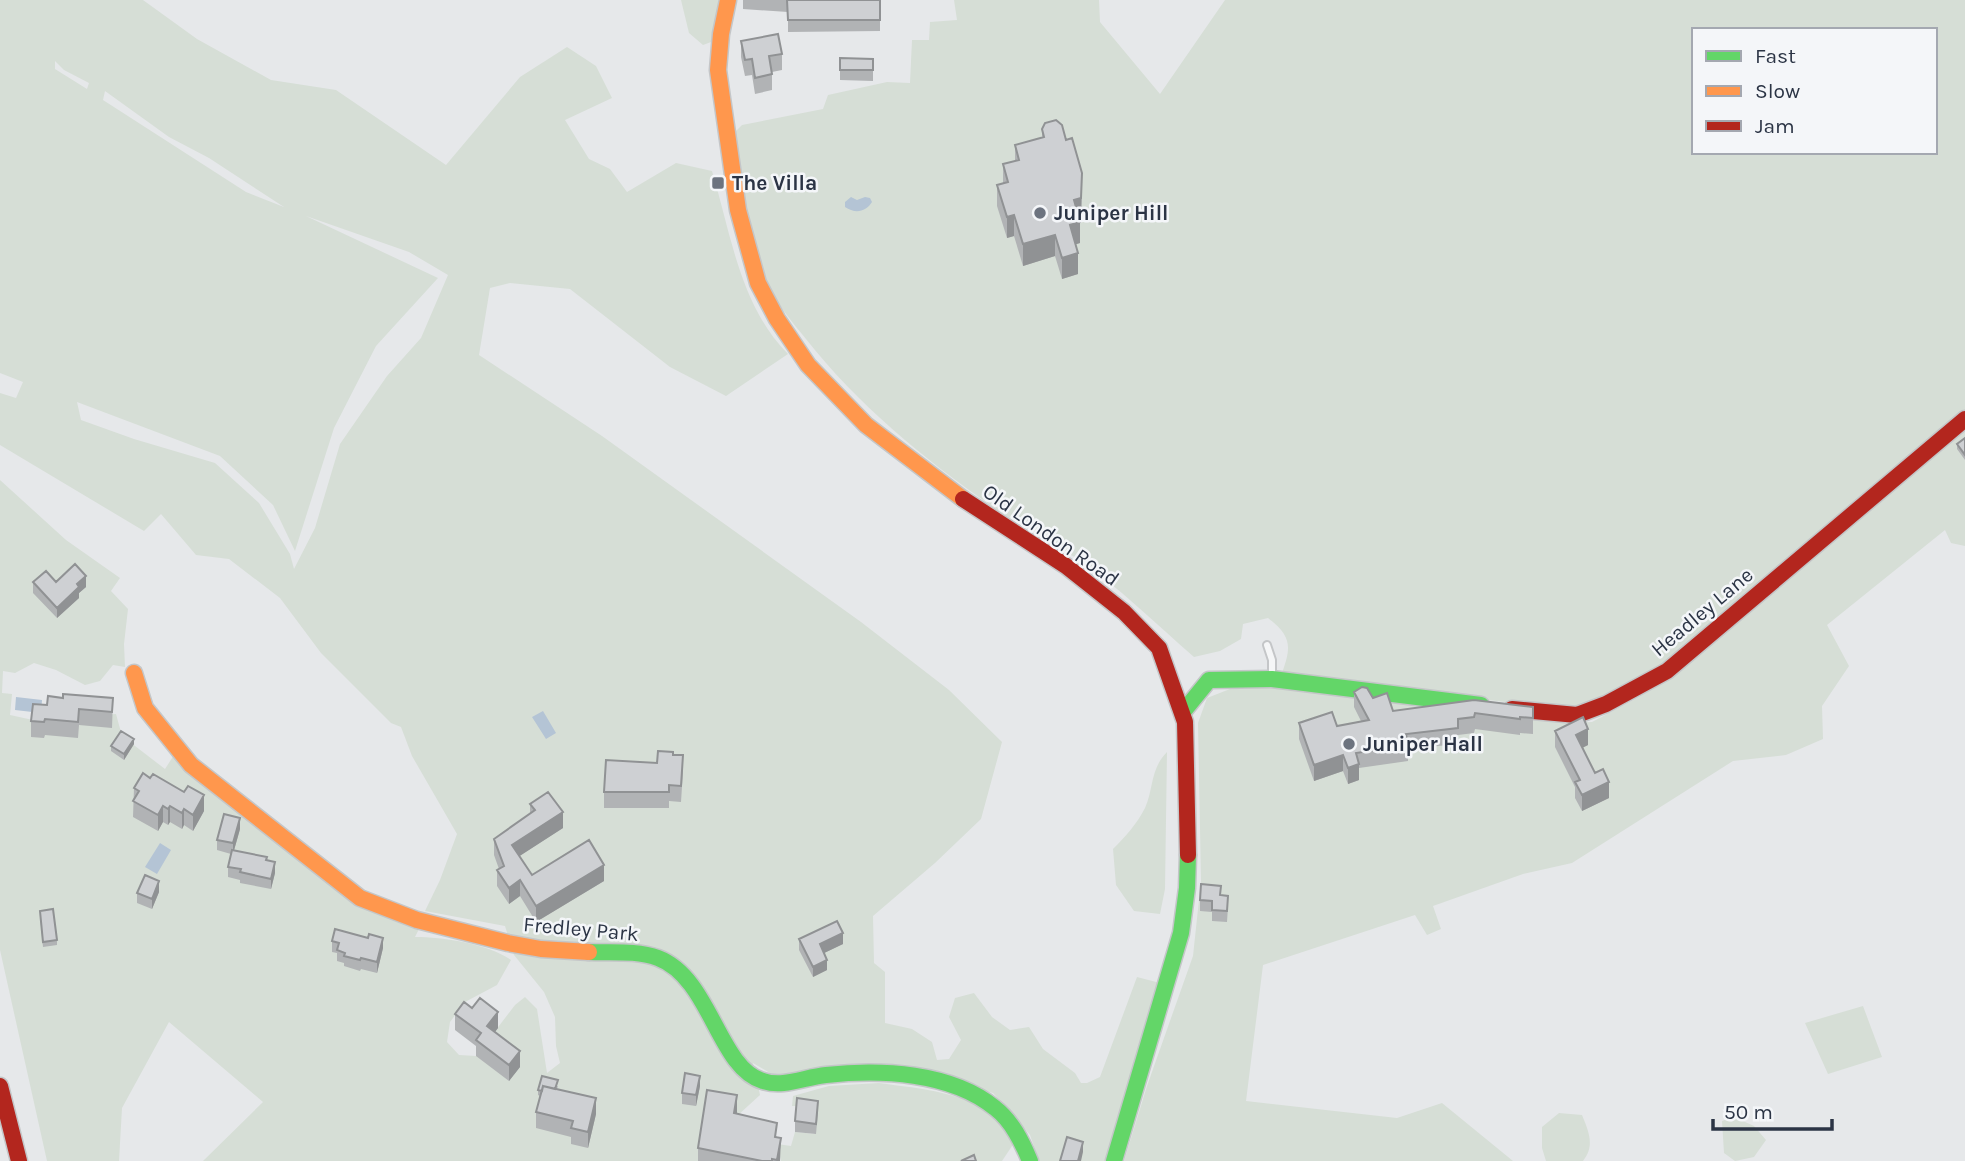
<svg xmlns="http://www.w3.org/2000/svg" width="1965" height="1161" viewBox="0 0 1965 1161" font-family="Karla,sans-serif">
<rect width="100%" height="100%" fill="#e6e8ea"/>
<path fill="#d6ded6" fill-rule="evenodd" d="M0,0H143L197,39L271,80L336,90L446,165L520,77L567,47L596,66L612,98L565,120L589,159L610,169L627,192L676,163L712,171C731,234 740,306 788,354L726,396L670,367L570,289L510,283L490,288L479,355L602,436L861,622L949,690L1002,742L981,819L935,863L873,916L874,963L885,972V1023L912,1029L932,1042L937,1060L949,1059L961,1040L949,1017L955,998L974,993L992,1017L1010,1030L1029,1027L1043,1049L1075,1073L1081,1083H1087L1100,1077L1137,977L1160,983L1109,1161H1039L1030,1135L993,1093L961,1084L918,1067L876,1065L775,1076L753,1063L760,1095L737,1116L699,1161H203L263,1102L169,1022L122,1108L119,1161H47L0,950V480L66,540L120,578L111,591L128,609L124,644L125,667L113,665L100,681L85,685L56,670L34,663L15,673L3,671L2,693L12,694L10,715L33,720L116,714L122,736L165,769L174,755L267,834L420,927L415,937C443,937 489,944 511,960L497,985L465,1002L450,1022L447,1042L459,1055L476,1056L515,1005L525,997L537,1009L547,1073L560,1063L556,1046L555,1017L544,992L514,955L505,926L425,911L440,880L457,834L412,756L401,727L391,723L321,653L280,598L229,559L196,555L161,514L144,531L0,445V393L16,398L23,382L0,373ZM55,61L64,70L89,83L87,89L55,69ZM105,91L169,137L209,158L284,207L246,192L103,100ZM306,216L409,252L448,275L421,338L387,376L340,444L315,528L294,569L290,554L259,503L215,463L134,439L81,420L77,402L220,456L273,505L295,551L334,428L376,346L438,278Z
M681,0H720L711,42L703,45L689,33Z
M954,0H1099L1100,22L1160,94L1225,0H1965V413L1663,668L1579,708L1564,709L1303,678L1282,673C1292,646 1291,636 1268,618L1243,624L1241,639L1220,651L1194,657C1155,623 1119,587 1076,558C1048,540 1018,524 990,505C923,458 857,404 806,339C792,322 776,303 766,282C745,237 740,181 735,132L742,125L823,109L828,95L887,82L910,83L912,40H929L930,22L957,20ZM1694,30H1935V152H1694Z
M1965,428V546L1951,543L1945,530L1827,625L1849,666L1822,706L1823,739L1786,755L1733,761L1572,863L1523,874L1433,906L1441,929L1427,935L1415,915L1263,965L1246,1101L1397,1118L1442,1103L1513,1161H1124L1147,1086L1193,956L1201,881L1198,723L1207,698L1230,689L1291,687L1565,723L1592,722L1639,697L1669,676Z
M1167,752L1165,889L1160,914L1134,911L1116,885L1113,849C1125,837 1137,824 1145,808C1154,788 1150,769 1167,752Z
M1863,1006L1882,1057L1828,1074L1805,1023Z
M879,1083C920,1089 971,1091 1002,1124C1007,1129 1010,1137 1014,1143L1002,1161H781L777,1144L791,1146L795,1132L815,1134L797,1106H792L793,1096L829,1086Z
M1559,1113L1582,1115C1589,1132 1595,1146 1583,1161H1546L1542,1148V1127Z
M1734,1117L1754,1126L1766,1140L1754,1157L1735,1161L1724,1153L1722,1121Z"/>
<path fill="#b4c4d5" d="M851,197L857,200L865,197L870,198L872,202C866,212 855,214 845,207V202Z
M16,697L42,700L41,713L15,710Z
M543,711L556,733L546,739L532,717Z
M160,843L171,850L157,874L145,867Z"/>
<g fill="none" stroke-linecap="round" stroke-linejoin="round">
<g stroke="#c4c6c8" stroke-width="10">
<path id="lane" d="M1267,645L1272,660V677"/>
</g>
<g stroke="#c4c6c8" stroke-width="19">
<path id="fast" d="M1183,712L1209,680L1272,679L1481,705
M589,952C611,953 636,950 658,958C711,978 718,1068 763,1081C783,1088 805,1077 826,1075C880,1069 951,1072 995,1108C1012,1121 1022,1142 1030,1161
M1114,1161L1181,933L1187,888L1188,855"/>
</g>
<g stroke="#c4c6c8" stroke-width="19">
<path id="slow" d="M728,0L721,34L718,70L738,210L758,283L777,319L808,365L866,425L963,499
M134,673L145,708L191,765L360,898L417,920L508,943L541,949L589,952"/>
</g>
<g stroke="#c4c6c8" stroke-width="19">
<path id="jam" d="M963,499L1066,566L1124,612L1159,648L1185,722L1188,855
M1512,709L1577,715L1606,704L1667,671L1965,419
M0,1086L19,1161"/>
</g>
<use href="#lane" stroke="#f5f6f7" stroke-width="6"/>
<use href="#fast" stroke="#63d668" stroke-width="16"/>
<use href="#slow" stroke="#ff974d" stroke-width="16"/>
<use href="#jam" stroke="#b3261e" stroke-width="16"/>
</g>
<path fill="#b1b3b5" d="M743,0H880V31L788,32V12L743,9Z
M741,41L782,54V70L772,72V90L755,94L752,75L745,76L741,57Z
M840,58L873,59V81L840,80Z
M1042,129L1082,194L1081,219L1080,220V243L1076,244L1078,274L1062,279L1055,256L1023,266L1014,236L1007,238L997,206V185L1003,184V164L1015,161V145L1042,138Z
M1965,438V460L1957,449V444Z
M33,582H56L86,587L79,593V598L57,618L33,593Z
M1354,692L1373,698L1393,711L1533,707V734L1520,733V735L1475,729L1474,733L1458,735V744L1408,749V761L1359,768V780L1348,784L1343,771L1314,781L1299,739V723L1337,726L1361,721L1354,707Z
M63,698H113L112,728L79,725L78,738L45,735L44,738L31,737V721L47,705Z
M1555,731L1588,745L1582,748L1595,773L1609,798L1582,811L1575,798V787L1555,747Z
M134,744L124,760L111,751V746Z
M673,755L683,771L681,802L669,801V808H604V792Z
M134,788L204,811L193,831L184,825L182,829L170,822L168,825L163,822L158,831L133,817Z
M530,804L563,828L519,856L532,875L604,881L536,922L520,896L509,904L497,886V870L499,869L494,855V839L530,814Z
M240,829L234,850L267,860L275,873L271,889L240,883V880L228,877V867L231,854L217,850V840Z
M159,892L152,909L137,903V893Z
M1221,895L1228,906L1227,922L1212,921V912L1200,911V900Z
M40,916L57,940V945L43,947Z
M799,939L843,944L824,953L827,970L813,977L799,950Z
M332,941L383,948L377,973L361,969L360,971L344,966V963L337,961V953L332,952Z
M455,1014L498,1028L495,1032L520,1067L509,1081L476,1056V1046L455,1030Z
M558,1086L557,1089L596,1114L588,1148L571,1144V1137L536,1128V1112L540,1096L538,1095V1090Z
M700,1086L696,1106L682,1104V1093Z
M818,1112L816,1134L795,1132V1121Z
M737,1113L777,1137L780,1161H698V1148Z"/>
<path fill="#909294" d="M1082,173L1081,219L1074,221V200Z
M1014,215V236L1007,238V217Z
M1080,222V243L1070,246V225Z
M1055,235V256L1023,266V244Z
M1078,253V274L1062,279V258Z
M86,576V587L79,593V598L57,618V608L77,584Z
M1588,729V745L1576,751V735Z
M134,739V744L124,760V754Z
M1343,755V771L1314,781V765Z
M1359,764V780L1348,784V768Z
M1609,782V798L1582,811V795Z
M204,795V811L193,831V815Z
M163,806V822L158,831V815Z
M170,806V822L168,825V809Z
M184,809V825L182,829V813Z
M563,812V828L512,861V845Z
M240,818V829L233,854V843Z
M275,862V873L271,889V879Z
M604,865V881L536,922V906Z
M520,880V896L509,904V888Z
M159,881V892L152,909V899Z
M843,933V944L820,955V944Z
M383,938V948L377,973V962Z
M827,960V970L813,977V967Z
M498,1012V1028L487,1042V1026Z
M520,1051V1067L509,1081V1065Z
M700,1076V1086L696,1106V1095Z
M737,1095V1116L734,1113Z
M596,1098V1114L588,1148V1132Z
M781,1138L780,1161H777Z
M1083,1142V1152L1081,1161H1078Z"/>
<path fill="#ced0d3" stroke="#909294" stroke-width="2" d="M787,0H880V20H788Z
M778,34L782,54L769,56L772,74L755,78L752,59L745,60L741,41Z
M840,58L873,59V70H840Z
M1056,120L1062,125L1066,140L1072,138L1082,173L1081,198L1074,200L1080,222L1070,225L1078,253L1062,258L1055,235L1023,244L1014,215L1007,217L997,185L1008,182L1003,164L1019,160L1015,145L1044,137L1042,129L1045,123Z
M1965,438V455L1957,444Z
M75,564L86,576L77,584L79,587L57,608L33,582L46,571L56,582Z
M1362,687L1367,688L1373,698L1387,693L1393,711L1474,700L1533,707V718L1520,717V719L1475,713L1474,717L1458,719V728L1406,734L1408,745L1356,753L1359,764L1348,768L1343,755L1314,765L1299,723L1332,712L1337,726L1369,720L1354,692Z
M63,694L113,698L112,712L79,709L78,722L45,719L44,722L31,721L33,704L47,705L48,696L63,698Z
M1583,717L1588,729L1576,735L1595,773L1603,769L1609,782L1582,795L1575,782L1580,780L1555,731Z
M121,731L134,739L124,754L111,746Z
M658,751L673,752V755H683L681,786L669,785V792H604L606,760L657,763Z
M143,773L150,778L153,774L184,792L188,786L204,795L193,815L184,809L182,813L170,806L168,809L163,806L158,815L133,801L139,791L134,788Z
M548,792L563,812L512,845L532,875L589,840L604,865L536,906L520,880L509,888L497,870L504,866L494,839L535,810L530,804Z
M224,814L240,818L233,843L217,840Z
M232,850L267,857L266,860L275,862L271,879L240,872L241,869L228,867Z
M145,875L159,881L152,899L137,893Z
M1201,884L1221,886L1220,895L1228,896L1227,911L1212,910V901L1200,900Z
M53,909L57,940L43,942L40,911Z
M837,921L843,933L820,944L827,960L813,967L799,939Z
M335,929L368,938L369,934L383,938L377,962L361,958L360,960L344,956L345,953L337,950L339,943L332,941Z
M480,998L498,1012L487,1026L520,1051L509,1065L476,1040L481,1033L455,1014L464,1002L472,1008Z
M685,1073L700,1076L696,1095L682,1093Z
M542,1076L558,1080L555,1089L543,1086L542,1091L538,1090Z
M543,1086L596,1098L588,1132L571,1128L573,1121L536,1112Z
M707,1090L737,1095L734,1113L777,1123L775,1137L781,1138L777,1160L772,1159V1161H762L698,1148Z
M797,1098L818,1101L816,1124L795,1121Z
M1067,1137L1083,1142L1078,1161H1060Z
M974,1155L976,1161H961Z"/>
<g fill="#6c737f" stroke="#f4f6f9" stroke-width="2.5">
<rect x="711" y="176" width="14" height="14" rx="3.5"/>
<circle cx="1040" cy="213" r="7"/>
<circle cx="1349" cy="744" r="7"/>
</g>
<g text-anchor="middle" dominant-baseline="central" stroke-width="5" stroke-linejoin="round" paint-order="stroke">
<g font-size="21" font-weight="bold" fill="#2b3445" stroke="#f4f6f9" text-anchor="start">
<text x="732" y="183">The Villa</text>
<text x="1054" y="213">Juniper Hill</text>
<text x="1363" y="744">Juniper Hall</text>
</g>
<g font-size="21" fill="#2b3445" stroke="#f4f6f9">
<text transform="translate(1051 535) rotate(35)">Old London Road</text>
<text transform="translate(1702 612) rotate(-40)">Headley Lane</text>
<text transform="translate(581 929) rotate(5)">Fredley Park</text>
</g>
</g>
<rect x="1692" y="28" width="245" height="126" fill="#f4f6f9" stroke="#a4a8b1" stroke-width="2"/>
<rect x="1706" y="51" width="35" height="10" fill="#63d668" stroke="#a4a8b1" stroke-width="2"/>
<text x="1755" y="63" font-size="21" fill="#2b3445">Fast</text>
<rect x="1706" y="86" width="35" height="10" fill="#ff974d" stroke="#a4a8b1" stroke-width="2"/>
<text x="1755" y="98" font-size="21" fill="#2b3445">Slow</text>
<rect x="1706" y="121" width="35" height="10" fill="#b3261e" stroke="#a4a8b1" stroke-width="2"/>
<text x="1755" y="133" font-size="21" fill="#2b3445">Jam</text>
<path d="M1713 1119v10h119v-10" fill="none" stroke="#2b3445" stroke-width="3.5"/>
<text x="1724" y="1119" font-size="21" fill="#2b3445" stroke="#f4f6f9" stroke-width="5" paint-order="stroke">50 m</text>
</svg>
